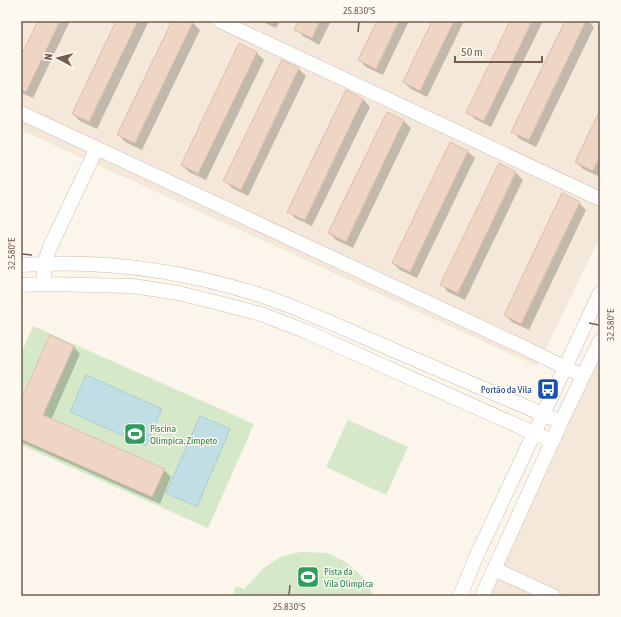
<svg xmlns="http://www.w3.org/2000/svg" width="621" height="617" viewBox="0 0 621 617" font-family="'Asap Condensed',sans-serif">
<rect width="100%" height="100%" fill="#fbf5eb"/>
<path fill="#f3e8d9" d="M21,21H600V237L537,366L21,130Z
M600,355V596H489L514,533Z"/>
<path fill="#d5e9c9" d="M33,326L254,424L208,528L21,445V354Z
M348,420L408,447L386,495L326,467Z
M301,552L327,553L346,562L369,583L373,596H232L236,586L244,589L265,567L282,556Z"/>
<path fill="#c0dee4" stroke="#a6cdd6" d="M86,375L162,409L146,446L70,412Z
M200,416L230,429L197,507L166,493Z"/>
<path fill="#0003" d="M39,21H70L33,98L21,93V59Z
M117,21H149L97,129L80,121L73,114Z
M173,21H190L193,23L200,30L142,150L125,142L118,134Z
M261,21H280L276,28Z
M300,21H331L319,45L303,36L296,29Z
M378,21H409L383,75L366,67L359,60Z
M433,21H464L427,97L411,89L404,82Z
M512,21H543L491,127L475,119L468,112Z
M566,21H588L594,27L536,147L520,139L512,131Z
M240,45L257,53L264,60L206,180L189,172L182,165Z
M282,61L299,69L306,76L248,196L232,188L225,181Z
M363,99L370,107L312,226L295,218L288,211Z
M600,112V177L583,169L576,162Z
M387,113L404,121L411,128L353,248L336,240L329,233Z
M467,151L475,158L417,278L400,270L393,263Z
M499,165L516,173L523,180L465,300L448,292L441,284Z
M579,203L586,210L529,330L512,322L505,315Z
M73,346L80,354L51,420L164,470L171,477L160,504L21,442V403Z"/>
<path fill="#efd6c4" stroke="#e1bda5" d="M38,21H60L26,92L21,90V56Z
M116,21H138L89,122L72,114Z
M172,21L193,22L135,143L117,135Z
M298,21H320L312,38L294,30Z
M377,21H399L376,69L358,60Z
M432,21H454L420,91L403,82Z
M510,21H532L484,121L466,113Z
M565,21H586L529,140L511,132Z
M239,43L257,52L198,174L181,165Z
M282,60L299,68L241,190L223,181Z
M346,90L363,99L305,220L287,212Z
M600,110V156L593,171L575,162Z
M387,112L404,120L346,242L328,233Z
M450,142L468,151L410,272L392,263Z
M499,163L516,172L458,293L440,285Z
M562,193L580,202L521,324L504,315Z
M50,335L74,346L43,415L165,469L152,497L21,439V400Z"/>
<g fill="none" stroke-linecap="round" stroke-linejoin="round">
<g stroke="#cdbeb1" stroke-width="15">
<path id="minor" d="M220,21L600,199
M21,113L523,347L583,376
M21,265C101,259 180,270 257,294C303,309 347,330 391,349C448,373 504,398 561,422
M44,284V263L51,245L97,148
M21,285L44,284L133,286L178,293L223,304L264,315L305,331L552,441
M494,569L553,596
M460,596L476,557L600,293
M482,596L561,422L600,341"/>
</g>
<use href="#minor" stroke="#fff" stroke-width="14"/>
</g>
<path fill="none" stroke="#755d4f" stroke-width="1.5" d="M358,32L359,22M22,254L32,255M589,323L599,325M289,595L290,585"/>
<defs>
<g id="bus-square" transform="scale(1.15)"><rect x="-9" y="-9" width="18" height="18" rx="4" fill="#1a4fb4" stroke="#fef9f1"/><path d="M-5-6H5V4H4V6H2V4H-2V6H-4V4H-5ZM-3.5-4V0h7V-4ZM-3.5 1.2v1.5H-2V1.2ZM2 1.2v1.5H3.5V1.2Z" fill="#fff"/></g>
<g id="stadium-square" transform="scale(1.15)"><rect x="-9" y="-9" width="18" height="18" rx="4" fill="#2e9e5b" stroke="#fef9f1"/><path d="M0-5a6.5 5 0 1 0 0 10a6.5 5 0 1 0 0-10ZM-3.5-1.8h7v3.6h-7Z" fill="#fff"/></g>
</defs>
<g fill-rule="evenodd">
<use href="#bus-square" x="548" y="389"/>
<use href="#stadium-square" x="135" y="434"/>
<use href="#stadium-square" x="308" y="577"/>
</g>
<g text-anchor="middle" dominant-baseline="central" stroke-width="3" stroke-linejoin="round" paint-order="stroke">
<g font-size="10" fill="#164399" stroke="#fef9f1" text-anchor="end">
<text x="532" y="389">Portão da Vila</text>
</g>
<g font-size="10" fill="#27864d" stroke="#fef9f1" text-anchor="start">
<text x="150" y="428">Piscina<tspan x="150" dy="12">Olimpíca, Zimpeto</tspan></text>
<text x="324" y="571">Pista da<tspan x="324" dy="12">Vila Olimpíca</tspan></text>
</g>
</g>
<rect width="621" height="617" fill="none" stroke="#fef9f1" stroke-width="44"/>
<g transform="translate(58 58) rotate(277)" stroke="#fef9f1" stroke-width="3" paint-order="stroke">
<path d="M0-3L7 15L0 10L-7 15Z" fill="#755d4f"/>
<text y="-6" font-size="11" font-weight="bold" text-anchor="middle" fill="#755d4f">N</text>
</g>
<path d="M455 56v6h87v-6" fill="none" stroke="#755d4f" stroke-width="2"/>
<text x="461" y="56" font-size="12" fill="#755d4f" stroke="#fef9f1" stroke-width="3" paint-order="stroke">50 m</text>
<rect x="22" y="22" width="577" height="573" fill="none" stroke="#755d4f" stroke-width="1.5"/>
<g font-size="10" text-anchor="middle" fill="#755d4f">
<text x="359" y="14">25.830°S</text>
<text transform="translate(11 254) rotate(-90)" y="4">32.580°E</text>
<text transform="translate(610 325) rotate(-90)" y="4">32.580°E</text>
<text x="289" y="610">25.830°S</text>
</g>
</svg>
